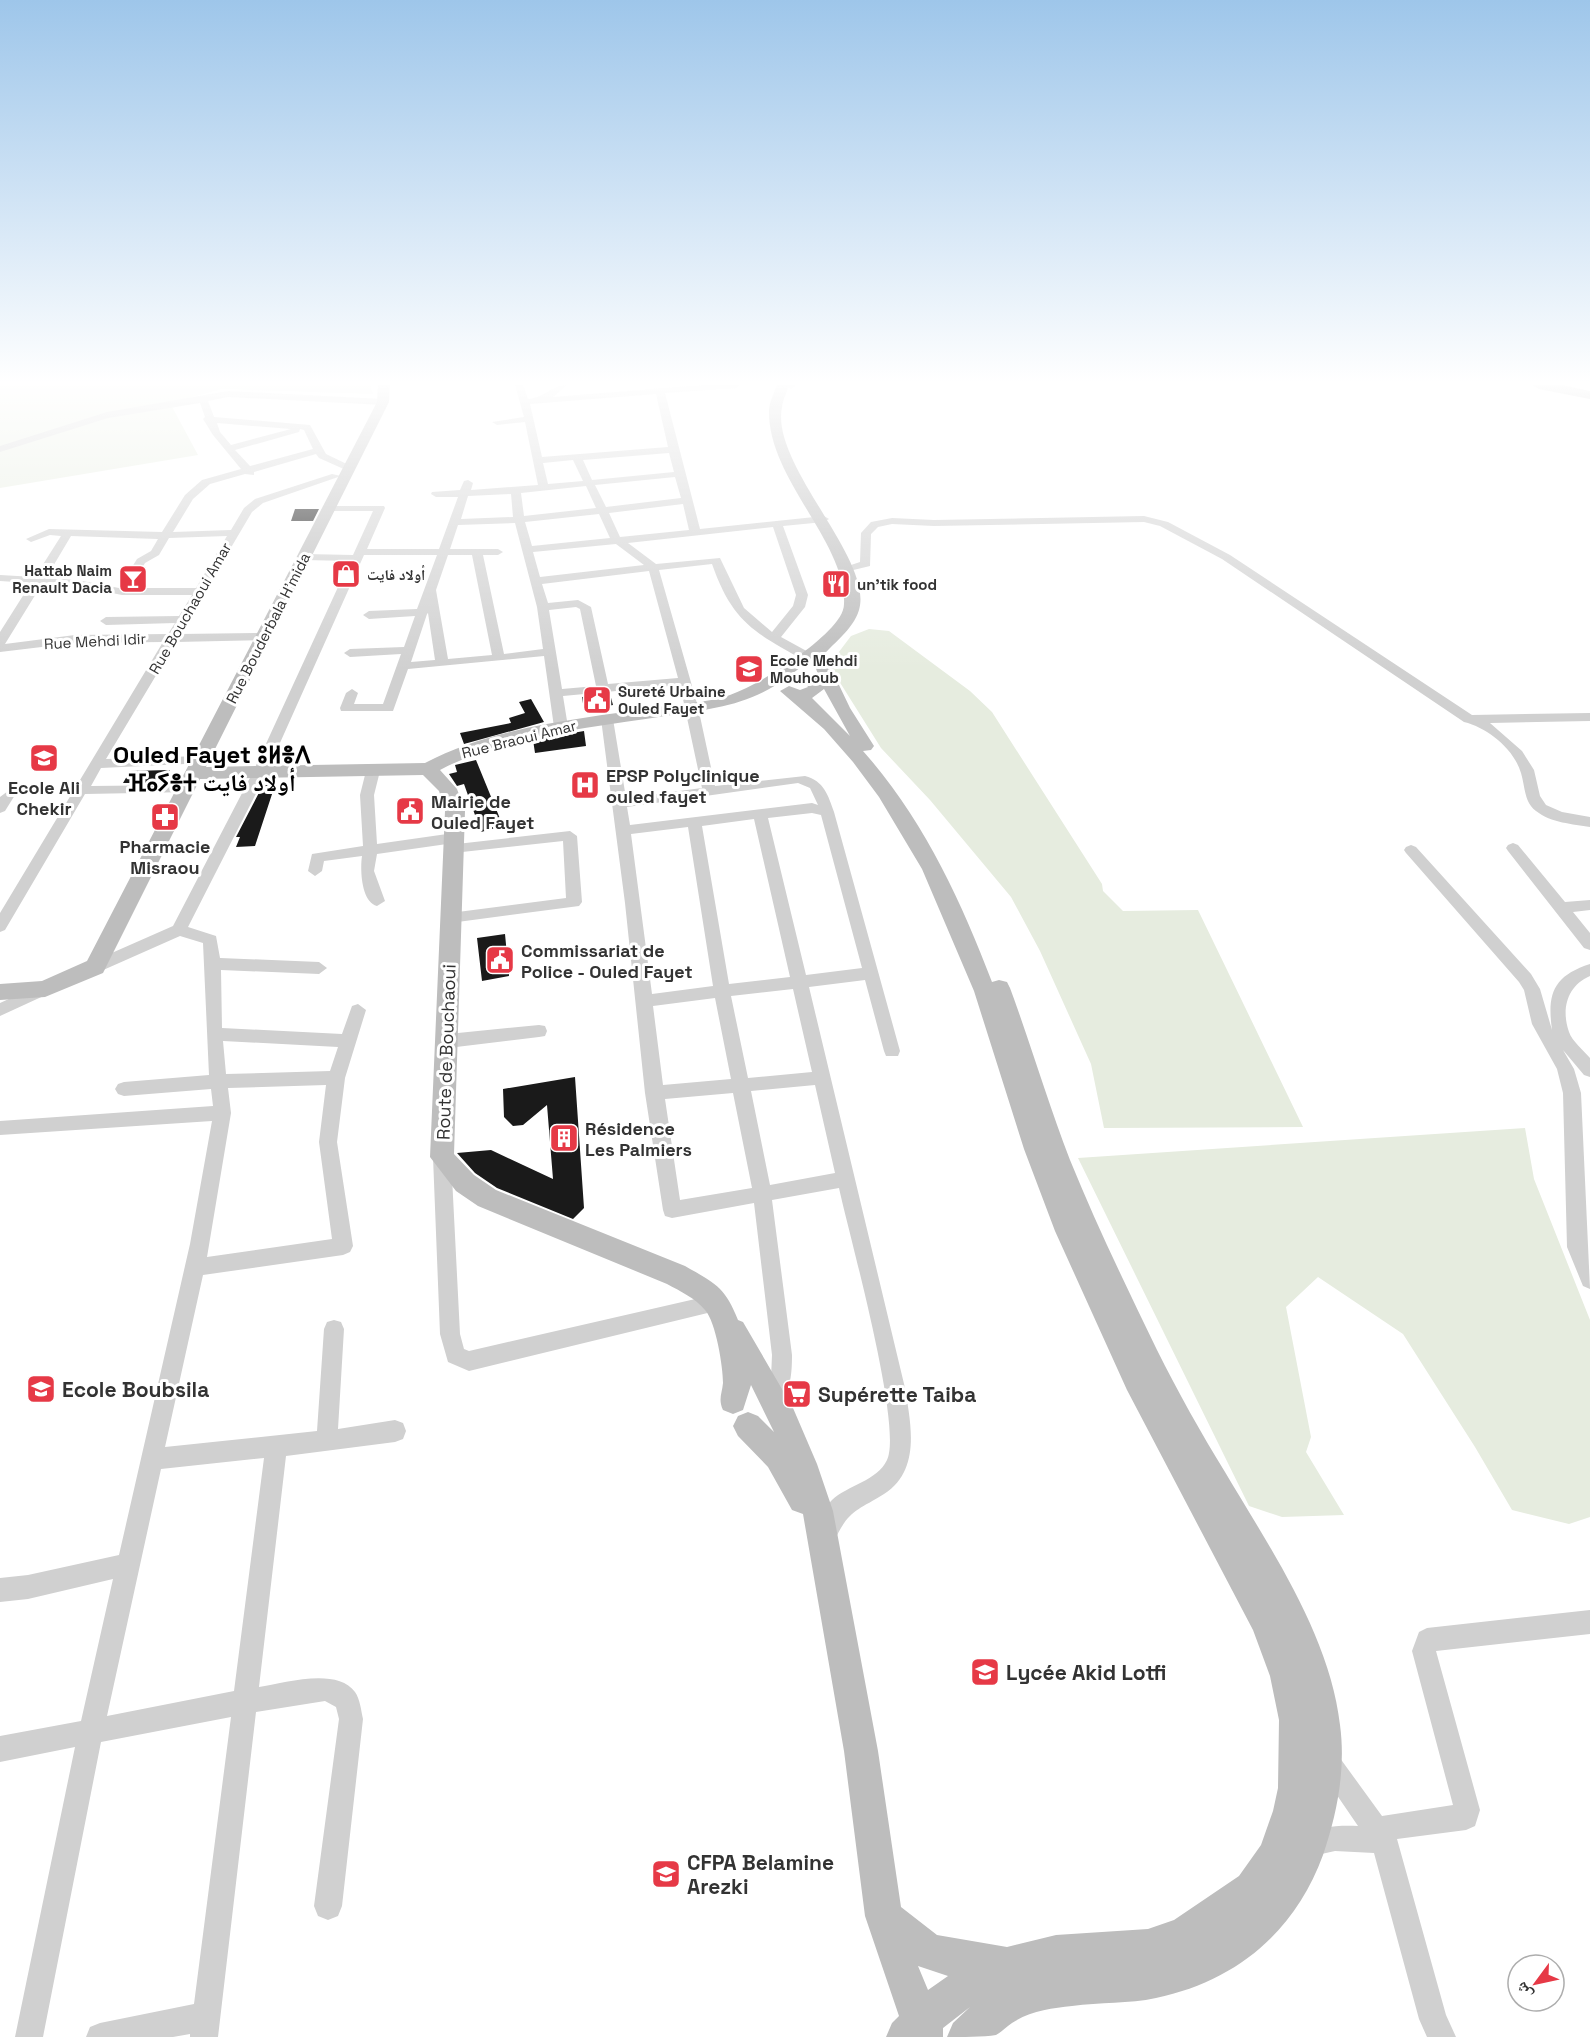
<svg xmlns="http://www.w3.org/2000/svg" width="1590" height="2037" viewBox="0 0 1590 2037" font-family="'Space Grotesk','Noto Naskh Arabic','Noto Sans Tifinagh',sans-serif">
<rect width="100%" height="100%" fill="#fff"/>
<path fill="#e6ecdf" d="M0,385H370L373,394L222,389L170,403L198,455L0,488Z
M869,629L889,631L970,691L992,712L1102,884L1103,891L1123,911L1198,910L1303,1127L1104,1128L1091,1064L1040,951L1011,897L930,800L881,748L829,665L851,636Z
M1525,1128L1534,1179L1590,1320V1517L1569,1524L1512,1510L1475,1447L1403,1334L1318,1277L1286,1307L1311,1437L1306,1452L1344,1515L1282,1517L1249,1506L1078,1158Z"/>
<path fill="#1a1a1a" d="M295,509H319L313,521H291Z
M610,694L613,705L584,710L582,697Z
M531,699L544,722L464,744L460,733L511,723L509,718L525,713L519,702Z
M584,731L586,746L535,753L533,740Z
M476,760L503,826L481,832L464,784L457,786L449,774L457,772L455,765Z
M170,770L164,783H123L130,771Z
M263,785H275L255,846L236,847L240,837H236Z
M505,934L509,976L482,981L477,938Z
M575,1077L584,1208L573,1219L497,1188L475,1173L457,1153L491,1150L553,1179L547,1105L523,1125L513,1126L504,1117L503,1089Z"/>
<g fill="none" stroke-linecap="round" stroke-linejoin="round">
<path fill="#d0d0d0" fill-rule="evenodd" d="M515,385H523L528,399C544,398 552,385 567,385L553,397L703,385H740L736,388L665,393L700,529L824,516L829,519L824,522L783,526L808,595L805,607L781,637L812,654V660H804C753,632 732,621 712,564L659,570L698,707L715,786L805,776C824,781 828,795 834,812L900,1051L898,1056H886L884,1051L865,980L809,987L905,1388C911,1425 921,1470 884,1494C855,1512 848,1510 833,1544L825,1547L817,1544L814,1536C819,1524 822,1509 832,1500C848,1485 877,1481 887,1460C903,1427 849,1234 839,1188L772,1200L792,1355C792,1374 791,1399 771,1407L764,1404L760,1397L771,1378L772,1355L754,1203L672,1218L665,1216L663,1210L645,1093L625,903L601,719L607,715L613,719L626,798L702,788L680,685L563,696L568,727L561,731L554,727L544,656L408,669L393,711H341L340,708L346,693L352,689L358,693L354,704H383L401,654L350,657L344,653L350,649L404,647L415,616L369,619L363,615L369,611L417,609L437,555H364L267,772L188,927L216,936L220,958L319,962L327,968L319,974L221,970L222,1028L342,1034L352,1006L358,1004L366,1010L345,1078L337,1142L353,1246L350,1252L343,1255L203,1275L165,1447L317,1431L324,1329L327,1322L334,1320L341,1322L344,1329L338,1429L395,1420L403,1423L406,1431L403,1439L395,1442L286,1456L259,1687C284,1683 337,1667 355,1692C360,1699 361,1710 363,1719L342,1906L338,1916L328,1920L318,1916L314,1906L339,1719L336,1707L325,1701L256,1712L218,2037H190V2034L173,2037H86L90,2027L100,2023L194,2004L231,1717L101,1742L43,2037H15L75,1747L0,1762V1736L81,1721L113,1579L28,1599L0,1602V1578L28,1575L119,1555L190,1244L212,1121L0,1135V1121L213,1106L211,1089L124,1096L118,1094L115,1089L118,1084L124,1082L209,1075L203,943L180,936L101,971H89L87,967L89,963L173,926L253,772L350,561L304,560L298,557L304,554L353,555L373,511H329L324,508L325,506H384L385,508L367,549H439L458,497H436L431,494L432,492L460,490L464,481L468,480L473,483L471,490L538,485L525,422L497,425L492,422L524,417ZM656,394L668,447L542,457L530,404ZM669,453L674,472L592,480L583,460ZM573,460L583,481L548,484L543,463ZM675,477L681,498L606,507L595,485ZM586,486L596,508L524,516L521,493ZM511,494L513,517L461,519L468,496ZM683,504L689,530L620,537L609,513ZM599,514L610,538L532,546L525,522ZM515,523L537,607L543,649L504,654L483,555H498L503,552L498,549H450L458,525ZM773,527L796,595L793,606L772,632L744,608L720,558L656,564L628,543ZM616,544L644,565L540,577L533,552ZM448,555H472L492,655L448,659L436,590ZM649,571L678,678L608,684L591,607L578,600L548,603L542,584ZM576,607L580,609L596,686L562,689L549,610ZM428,613L435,660L411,662L427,614ZM798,783L810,788L818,805L812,803L630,825L627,807ZM812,813L821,815L862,968L806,975L768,818ZM754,819L790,977L729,984L702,826ZM688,827L713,986L652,994L631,834ZM793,989L812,1072L748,1078L731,996ZM715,998L731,1079L663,1085L653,1006ZM223,1041L338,1047L330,1071L226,1074ZM326,1085L319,1142L332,1239L207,1257L231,1113L228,1088ZM815,1085L835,1173L770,1185L751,1091ZM733,1093L752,1188L680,1200L665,1099ZM264,1458L234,1691L107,1716L161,1469Z
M780,385H795V386L791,389Z
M228,391L383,399L388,402L383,405L228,397L208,401L214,417L310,425L326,454L355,468L346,470L319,458L316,454L254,472V475L245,474L210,484L193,499L173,532L231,530L244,508L255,499L332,474L341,476L263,503L252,512L180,634L263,633L267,634V640L176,642L106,759L201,756L206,757V763L101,768L91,786L185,785L190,786V792L85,794L5,930L0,932V913L163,642L75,643L0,652V632L31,583L0,581V575L35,577L61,536L50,535L31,542L26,539L49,529L162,532L185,495L202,480L241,469L213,435L203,419L205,417L200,403L108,418L0,452V446L107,412ZM217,423L291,429L231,445L220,432ZM300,429L304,430L313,449L250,466L235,450L299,432ZM71,536L158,539L151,551L137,559L119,588L77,580L46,578ZM227,536L196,588H130L145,563L159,555L169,538ZM42,584L77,586L122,595H192L179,616L106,617L100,621L106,625L175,623L168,634L75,635L5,644Z
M1144,516L1168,522L1230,555L1472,715L1590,713V721L1490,723L1522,751L1534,770L1540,796L1546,805L1562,812L1590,817V827C1573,824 1551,823 1536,811C1524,802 1525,786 1521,773C1514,749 1488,728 1464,722L1222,559L1160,526L1144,522L934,526L892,524L878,527L871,534L870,566L845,572L839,569L860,562L861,533L871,522L892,518L934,520Z
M373,767L380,771L374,795L377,844L454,833L461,838L454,843L377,854L374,871L385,901L377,906C361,902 360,869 362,856L324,861L322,871L315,876L308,871L312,854L363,846L360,795L366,771Z
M8,791L15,795L5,811L0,813V797Z
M570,831L577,836L582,902L579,906L450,923L445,922L442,918L450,913L566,898L563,841L453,853L448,851L446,848L448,845Z
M1513,843L1518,845L1565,902L1590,900V910L1573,912L1590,933V950L1584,948L1508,851L1506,848L1508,845Z
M1411,845L1416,847L1531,974L1540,989L1552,1030C1547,994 1553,976 1590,964V976C1567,986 1561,1009 1569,1032C1572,1041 1584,1051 1590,1058V1077L1584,1075L1563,1050L1574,1069L1581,1093L1590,1289L1583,1286L1567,1247L1563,1093L1557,1069L1532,1024L1524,990L1519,982L1406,853L1404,850L1406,847Z
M44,983L52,989L50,993L0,1016V1003Z
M539,1025L545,1026L547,1031L545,1036L539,1037L448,1048L442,1046L440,1041L442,1036L448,1034Z
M442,1149L448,1152L451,1157L460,1334L464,1349L469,1351L717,1294L724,1297L727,1303L724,1309L469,1371L448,1362L440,1334L433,1157L436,1152Z
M1590,1610V1634L1436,1651L1480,1810L1475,1826L1466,1830L1397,1839L1446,2015L1456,2037H1427L1419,2019L1374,1853L1335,1851L1308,1857L1299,1853L1295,1844L1299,1835C1318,1827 1337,1825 1358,1826L1315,1763L1319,1754L1328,1750L1337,1754L1382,1816L1453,1805L1412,1651L1419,1632L1427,1628Z"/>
<path fill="#bdbdbd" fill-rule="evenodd" d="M378,385H390L389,402L206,767L425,763C495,726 580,719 658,707C681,703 708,703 730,695C762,683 809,652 832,627C837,621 844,613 844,604C847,543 768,479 769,411C769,403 774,393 777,385H789C787,392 783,399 782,407C770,465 874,559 859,610C853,630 832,644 819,660H827L829,664L850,708L874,746L871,750L863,751C922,817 961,900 992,982L999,980L1007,982L1010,988C1031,1045 1048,1103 1070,1160C1096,1224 1127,1288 1157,1350C1178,1392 1201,1433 1225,1472C1270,1548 1330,1636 1340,1725C1346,1769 1337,1814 1323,1855C1295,1932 1236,1981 1156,1998C1129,2004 1100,2002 1072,2006C1052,2008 1030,2011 1012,2023C1007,2026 1002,2032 996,2035C984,2037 961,2037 947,2037L953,2023L970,2007L943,2028V2037H886L892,2023L899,2016L865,1916L844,1751L803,1514L792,1510L768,1467L738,1436L733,1426L738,1416L748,1412L758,1416L774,1432L751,1385L743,1410L733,1414L723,1410C718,1399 722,1394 723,1383C723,1367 716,1322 705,1310C695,1298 680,1291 667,1284L478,1206L456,1191L430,1157L445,811L439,791L423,775L200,779L103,973L45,997L0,1000V984L42,981L87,961L377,402ZM808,662H814L819,678L811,674L793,673ZM785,679L793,683L806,684L808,687L800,690L789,686L780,691L824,729L853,762L879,797L922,869L974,991L1024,1149L1055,1231L1127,1390L1253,1630L1270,1676L1279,1720L1278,1788L1273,1811L1261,1845L1239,1876L1174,1920L1148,1929L1056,1935L1007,1947L937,1935L901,1907L878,1751L833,1511L817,1464L793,1408L743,1322L738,1320C725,1287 715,1283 685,1266L496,1190L474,1175L454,1154L465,811L457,789L440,770C508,734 590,728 665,716C710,709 747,706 785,679ZM824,689L850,736L812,698ZM918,1966L948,1976L928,1990Z"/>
<path fill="#a2a2a2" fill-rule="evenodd" d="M1532,385H1562L1590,391V399L1539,389Z"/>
</g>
<linearGradient id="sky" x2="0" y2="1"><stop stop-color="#9ec6ea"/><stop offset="0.57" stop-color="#fff"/><stop offset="1" stop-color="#fff" stop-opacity="0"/></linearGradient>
<rect width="1590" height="670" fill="url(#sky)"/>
<defs>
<g id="shop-square" transform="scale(1.5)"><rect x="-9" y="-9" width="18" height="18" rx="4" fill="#e63946" stroke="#fff"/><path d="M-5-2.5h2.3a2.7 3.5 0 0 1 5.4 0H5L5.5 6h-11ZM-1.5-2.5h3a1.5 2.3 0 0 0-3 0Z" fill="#fff"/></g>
<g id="bar-square" transform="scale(1.5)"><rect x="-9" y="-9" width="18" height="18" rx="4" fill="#e63946" stroke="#fff"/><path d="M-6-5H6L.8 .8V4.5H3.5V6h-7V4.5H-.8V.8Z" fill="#fff"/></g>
<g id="restaurant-square" transform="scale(1.5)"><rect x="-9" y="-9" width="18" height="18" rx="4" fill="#e63946" stroke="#fff"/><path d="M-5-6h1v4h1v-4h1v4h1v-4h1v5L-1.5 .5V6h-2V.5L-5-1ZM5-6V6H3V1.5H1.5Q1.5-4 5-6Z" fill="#fff"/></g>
<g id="school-square" transform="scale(1.5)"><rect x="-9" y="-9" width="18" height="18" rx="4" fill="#e63946" stroke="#fff"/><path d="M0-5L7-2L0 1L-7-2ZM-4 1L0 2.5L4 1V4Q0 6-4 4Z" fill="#fff"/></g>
<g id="civic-square" transform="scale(1.5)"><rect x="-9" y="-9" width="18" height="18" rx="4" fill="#e63946" stroke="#fff"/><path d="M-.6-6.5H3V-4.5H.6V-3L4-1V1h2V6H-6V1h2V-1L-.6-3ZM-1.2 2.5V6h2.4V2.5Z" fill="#fff"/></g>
<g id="hospital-square" transform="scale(1.5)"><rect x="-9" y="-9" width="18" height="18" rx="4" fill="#e63946" stroke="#fff"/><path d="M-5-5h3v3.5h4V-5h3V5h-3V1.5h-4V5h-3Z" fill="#fff"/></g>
<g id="pharmacy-square" transform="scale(1.5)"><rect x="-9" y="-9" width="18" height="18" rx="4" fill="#e63946" stroke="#fff"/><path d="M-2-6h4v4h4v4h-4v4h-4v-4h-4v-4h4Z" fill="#fff"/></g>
<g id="building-square" transform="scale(1.5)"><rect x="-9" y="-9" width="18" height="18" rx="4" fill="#e63946" stroke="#fff"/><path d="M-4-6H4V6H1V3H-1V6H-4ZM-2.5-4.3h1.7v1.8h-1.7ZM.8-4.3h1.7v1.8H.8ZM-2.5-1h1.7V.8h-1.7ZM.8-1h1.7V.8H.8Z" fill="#fff"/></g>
<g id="supermarket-square" transform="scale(1.5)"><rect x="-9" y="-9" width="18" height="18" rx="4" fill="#e63946" stroke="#fff"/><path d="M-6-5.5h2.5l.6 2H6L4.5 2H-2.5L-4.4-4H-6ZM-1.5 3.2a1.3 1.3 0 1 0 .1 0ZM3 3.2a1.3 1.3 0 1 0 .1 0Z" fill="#fff"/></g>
<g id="university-square" transform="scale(1.5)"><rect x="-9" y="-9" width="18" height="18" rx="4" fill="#e63946" stroke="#fff"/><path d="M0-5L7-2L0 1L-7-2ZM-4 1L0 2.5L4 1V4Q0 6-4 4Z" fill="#fff"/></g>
</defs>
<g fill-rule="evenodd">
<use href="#shop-square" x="346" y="574"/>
<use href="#bar-square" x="133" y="579"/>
<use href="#restaurant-square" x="836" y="584"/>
<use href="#school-square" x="749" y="669"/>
<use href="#civic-square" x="597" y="700"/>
<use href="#school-square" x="44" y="758"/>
<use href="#hospital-square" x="585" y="785"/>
<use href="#civic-square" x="410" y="811"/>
<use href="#pharmacy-square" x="165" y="817"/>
<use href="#civic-square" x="500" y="960"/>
<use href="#building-square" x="564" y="1138"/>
<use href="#school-square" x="41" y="1389"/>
<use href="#supermarket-square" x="797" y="1394"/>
<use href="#school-square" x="985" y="1672"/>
<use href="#university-square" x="666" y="1874"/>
</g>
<g text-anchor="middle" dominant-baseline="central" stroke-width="6" stroke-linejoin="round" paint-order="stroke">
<g font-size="15" font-weight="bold" fill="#333" stroke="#fff" text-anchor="start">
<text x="112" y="570" text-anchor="end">Hattab Naim<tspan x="112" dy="17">Renault Dacia</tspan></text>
<text x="367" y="574">أولاد فايت</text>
<text x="857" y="584">un'tik food</text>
<text x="770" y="660">Ecole Mehdi<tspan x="770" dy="17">Mouhoub</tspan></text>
<text x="618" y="691">Sureté Urbaine<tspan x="618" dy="17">Ouled Fayet</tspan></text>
</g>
<g font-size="15" fill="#333" stroke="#fff">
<text transform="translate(190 608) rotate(-60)">Rue Bouchaoui Amar</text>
<text transform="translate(268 628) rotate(-63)">Rue Bouderbala H'mida</text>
<text transform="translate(95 641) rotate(-3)">Rue Mehdi Idir</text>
<text transform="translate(519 739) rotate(-14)">Rue Braoui Amar</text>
</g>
<g font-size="18" font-weight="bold" fill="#333" stroke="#fff" text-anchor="start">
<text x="606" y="775">EPSP Polyclinique<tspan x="606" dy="21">ouled fayet</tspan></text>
<text x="44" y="787" text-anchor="middle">Ecole Ali<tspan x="44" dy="21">Chekir</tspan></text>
<text x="431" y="801">Mairie de<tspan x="431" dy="21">Ouled Fayet</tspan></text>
<text x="165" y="846" text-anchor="middle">Pharmacie<tspan x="165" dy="21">Misraou</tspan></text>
<text x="521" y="950">Commissariat de<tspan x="521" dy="21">Police - Ouled Fayet</tspan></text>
<text x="585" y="1128">Résidence<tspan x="585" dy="21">Les Palmiers</tspan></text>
</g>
<g font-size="18" fill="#333" stroke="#fff">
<text transform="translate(446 1052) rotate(-88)">Route de Bouchaoui</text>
</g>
<g font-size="21" font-weight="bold" fill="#333" stroke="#fff" text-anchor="start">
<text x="62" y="1389">Ecole Boubsila</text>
<text x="818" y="1394">Supérette Taiba</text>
<text x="1006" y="1672">Lycée Akid Lotfi</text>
<text x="687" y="1862">CFPA Belamine<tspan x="687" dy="24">Arezki</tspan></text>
</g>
<g font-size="24" font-weight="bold" fill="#000" stroke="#fff">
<text x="212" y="754">Ouled Fayet ⵓⵍⴻⴷ<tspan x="212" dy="28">ⴼⴰⵢⴻⵜ أولاد فايت</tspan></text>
</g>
</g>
<g transform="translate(1536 1983) rotate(237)"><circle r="28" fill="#ffffff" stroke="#adadad" stroke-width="1.5"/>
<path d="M0-4.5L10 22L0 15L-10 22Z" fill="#e63946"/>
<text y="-9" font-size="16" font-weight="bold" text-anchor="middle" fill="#333333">ش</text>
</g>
</svg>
